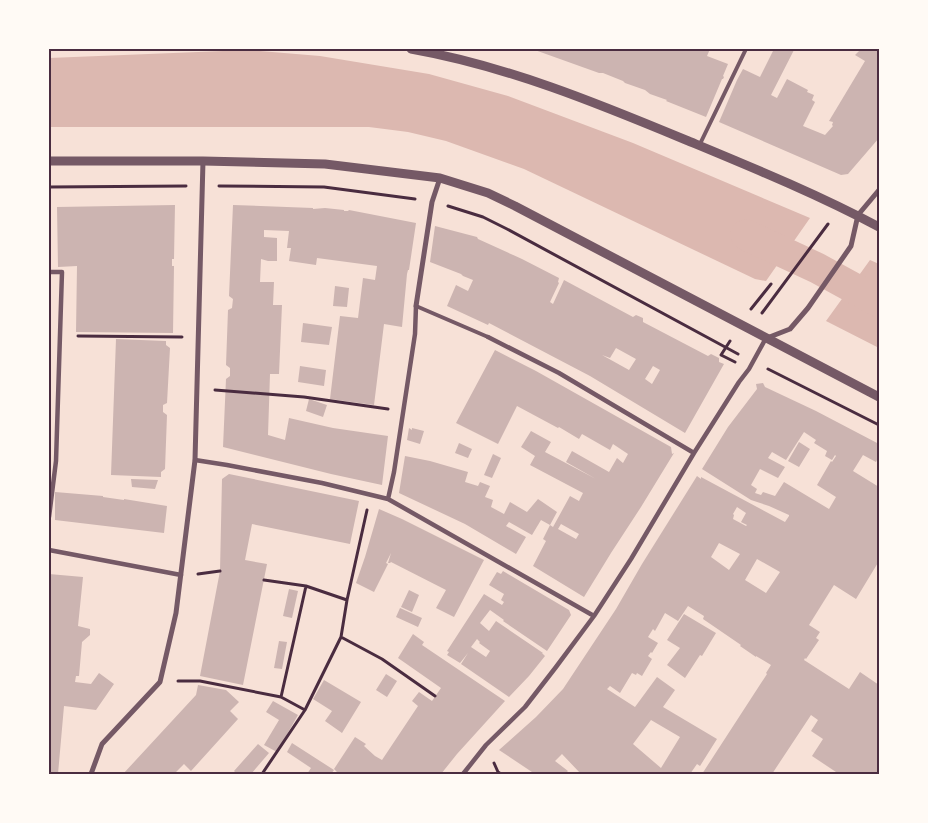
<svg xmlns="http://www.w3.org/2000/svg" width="928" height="823" viewBox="0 0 928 823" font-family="'Golos Text',sans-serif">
<rect width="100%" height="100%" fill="#f7e1d7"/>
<path fill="#dcb8b0" d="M248,50L320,56L429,74L508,96L633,143L810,218L766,281L755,279L524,169L446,141L408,132L369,127H49V58Z
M870,260L879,264V348L826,321Z"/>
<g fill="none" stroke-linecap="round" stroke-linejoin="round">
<path stroke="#dcb8b0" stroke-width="31" d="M746,235L817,268L879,302"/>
</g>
<path fill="#ccb4b1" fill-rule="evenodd" d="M532,49H710L707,56L728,64L723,76L724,77L723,79H722L706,117L666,101L667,100L650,94L645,90L625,83L623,81L603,73H599Z
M774,49H792L794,50L771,95L777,98L787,79L808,90L807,92L814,95L812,100L815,102L803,126L825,135L833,126L832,125L833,122L829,121L865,61L855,55L861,49H879V138L848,174L841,175L719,122L737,80L743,69L760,77Z
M175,205L174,259H172V266H174L173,333L76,332L77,266L58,267L57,207Z
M233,205L313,208V209L325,208L344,210V211H348L349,210L416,223L409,270H408L407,274L402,327L384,324L374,405L330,399L340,316L358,318L363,278L375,280L377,266L317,258L316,265L289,261L291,248H287L289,231L264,230V237L277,238V261H268L261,259L260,282H274L273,305H282L279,374H270L268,435L285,440L289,418L333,428L388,436L382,485L331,474L223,447L226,379L230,376V368L226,365L228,310L232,308L233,299L229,296Z
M435,226L477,237L478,239L522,259L559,278L558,282L559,283L550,302L553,304L564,280L633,317L636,315L643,318V322L708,356L711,354L719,358V362L724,364L685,433L590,376L489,323L488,325L447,306L456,285L468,291L473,280L463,276L461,274L430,262ZM616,348L636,359L629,370L602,355L610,358ZM653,366L660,370L652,384L645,379Z
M335,286L349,288L347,307L333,306Z
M303,323L332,327L329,345L301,342Z
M116,339L166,341V345L170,348L167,403L163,405V412L167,415L165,469L161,472V477L111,475Z
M495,350L536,371L671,447L672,454L674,453L641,507L611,553L584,597L533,566L546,541L543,539L550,525L553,527L570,496L579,501L583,493L530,465L535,456L521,447L531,431L551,442L545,452L596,479L566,462L572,451L609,472L617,458L623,463L628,454L613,444L610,450L582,434L579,439L559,427L558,428L517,406L498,444L456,423ZM561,524L579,534L576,539L558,529Z
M300,366L326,370L324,386L298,382Z
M763,383L765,387L816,411L879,444V461L877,460L876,462L863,455L853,471L879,487V561L856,599L834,585L809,625L820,632L816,638L819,640L806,659L805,658L804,660L849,689L860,672L879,685V774H839L812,756L823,739L811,731L818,720L811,715L772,774H702L767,674L766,673L771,665L756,656V657L740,646L741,645L703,619L704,616L688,606L678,621L665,613L655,631L653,629L648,637L658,643L652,653L651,652L648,656L652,659L642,676L637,673L636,675L632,673L620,693L610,686L607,689L635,707L657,677L675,690L663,707L717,739L700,766L697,764L690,774H581L562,754L555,761L568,771L565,774H535L499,750L536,717L563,689L616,609L642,564L697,476L701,479V477L785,522L789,516V515L769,506L751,500L702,469L728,427L757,389L756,384ZM804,432L816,440L814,443L827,451L825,456L832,460L835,455L836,456L832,462L831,461L817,485L836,497L829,509L784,482L775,496L763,492L761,495L755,493L757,489L751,485L760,469L778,478L785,467L768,458L772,452L786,460ZM737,507L746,513L741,522L747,525L746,526L733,519L734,515L733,514ZM719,543L740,554L729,570L711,557ZM757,559L780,572L766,593L745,580ZM651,720L680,737L661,768L633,744Z
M309,399L327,405L323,417L306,411Z
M409,428L412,430V428L424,431L420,444L407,440Z
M799,442L810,449L799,467L788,461Z
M459,443L472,449L468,458L455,453Z
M493,454L501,458L492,478L484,475Z
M405,456L430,461L468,472L465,482L478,486L480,482L490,486L485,497L493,500L491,507L504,514L510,502L527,512L538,499L557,512L550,525L541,520L532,535L509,522L506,526L526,537L516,554L465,524L399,493Z
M229,474L359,501L350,544L252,524L245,560L267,564L243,685L200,676L220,571L222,479Z
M131,479L158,480L155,489L132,487Z
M55,492L103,496V497L124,500V499L167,506L164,533L55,520Z
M379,509L402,519L484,560L454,617L436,608L446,590L391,562L390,563H388L391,553L386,563L388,564L374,592L356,583L365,557Z
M503,571L569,610L571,615L547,651L503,621L504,620L490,610L480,623L489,631L496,621L543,653H542L545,656L529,676L509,697L461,664L468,653L460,663L447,655L449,652L447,651L484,594L502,605L504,602L501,600L504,594L489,585L497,572L501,574ZM477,639L480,642L479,643L490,651L486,657L471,647Z
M49,574L83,577L78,626L90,629V635L82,642L79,676H76L75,682L91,684L99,673L114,684L96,710L64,706L58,774H49Z
M289,589L298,591L292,618L283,616Z
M409,590L419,595L412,612L401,607Z
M400,608L422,618L418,627L396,617Z
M684,614L716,633L702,656L700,655L685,678L667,665L680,648L667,640Z
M413,634L424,642L422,645L505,701L457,754L441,774H335L337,772L334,769L355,737L366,744L364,746L375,756L382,760L418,706L412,701L419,692L432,701L441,688L398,658Z
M279,641L287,642L282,669L274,668Z
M386,674L397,681L387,697L376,690Z
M324,680L361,702L342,733L325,721L332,711L313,699Z
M198,685L226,690L239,702L230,711L238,719L191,771L184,764L174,774H123L196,695Z
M273,701L298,715L277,752L264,745L279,720L266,712Z
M292,743L334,770L331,774H307L311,768L287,752Z
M258,744L269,753L251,774H237L234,771Z"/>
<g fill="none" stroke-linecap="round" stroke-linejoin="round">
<path stroke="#4a2c40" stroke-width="3" d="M219,186L324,187L415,199
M49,187L186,186
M448,206L483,217L507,229L738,354
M751,309L771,284
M762,313L828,224
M78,336L182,337
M730,341L721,355L735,362
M768,369L879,425
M215,390L304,397L388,409
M198,574L220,571
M264,580L306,586L347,600L341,637L382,659L435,696
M347,600L367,510
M178,681H200L281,697L305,710
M281,697L306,586
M494,763L498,772L501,774
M262,774L305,710L341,637"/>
<path stroke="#755966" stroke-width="4" d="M699,146L746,49
M416,306L488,337"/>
<path stroke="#755966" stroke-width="4.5" d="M49,272H62L56,461L49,517
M488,337L559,373L694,453
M195,460L227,465L322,483L388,499L594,616
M388,499L394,472L415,334L416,306
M49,550L181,575
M463,774L486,745L525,707L556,667L594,616L631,559L694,453L739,382L749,369L766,338"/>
<path stroke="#755966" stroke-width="5" d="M416,306L432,202L440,178
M767,338L790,329L808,308L851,246L858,215L879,190
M91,774L102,744L160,682L176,613L195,460L203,161"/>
<path stroke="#755966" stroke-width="9" d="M411,49C507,66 597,103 686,140C751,167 817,194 879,227
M49,161H203L325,164L440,178L488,193L515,206L879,397"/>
</g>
<rect width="928" height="823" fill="none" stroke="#fffaf5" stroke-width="100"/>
<rect x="50" y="50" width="828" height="723" fill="none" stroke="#4a2c40" stroke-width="2"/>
</svg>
